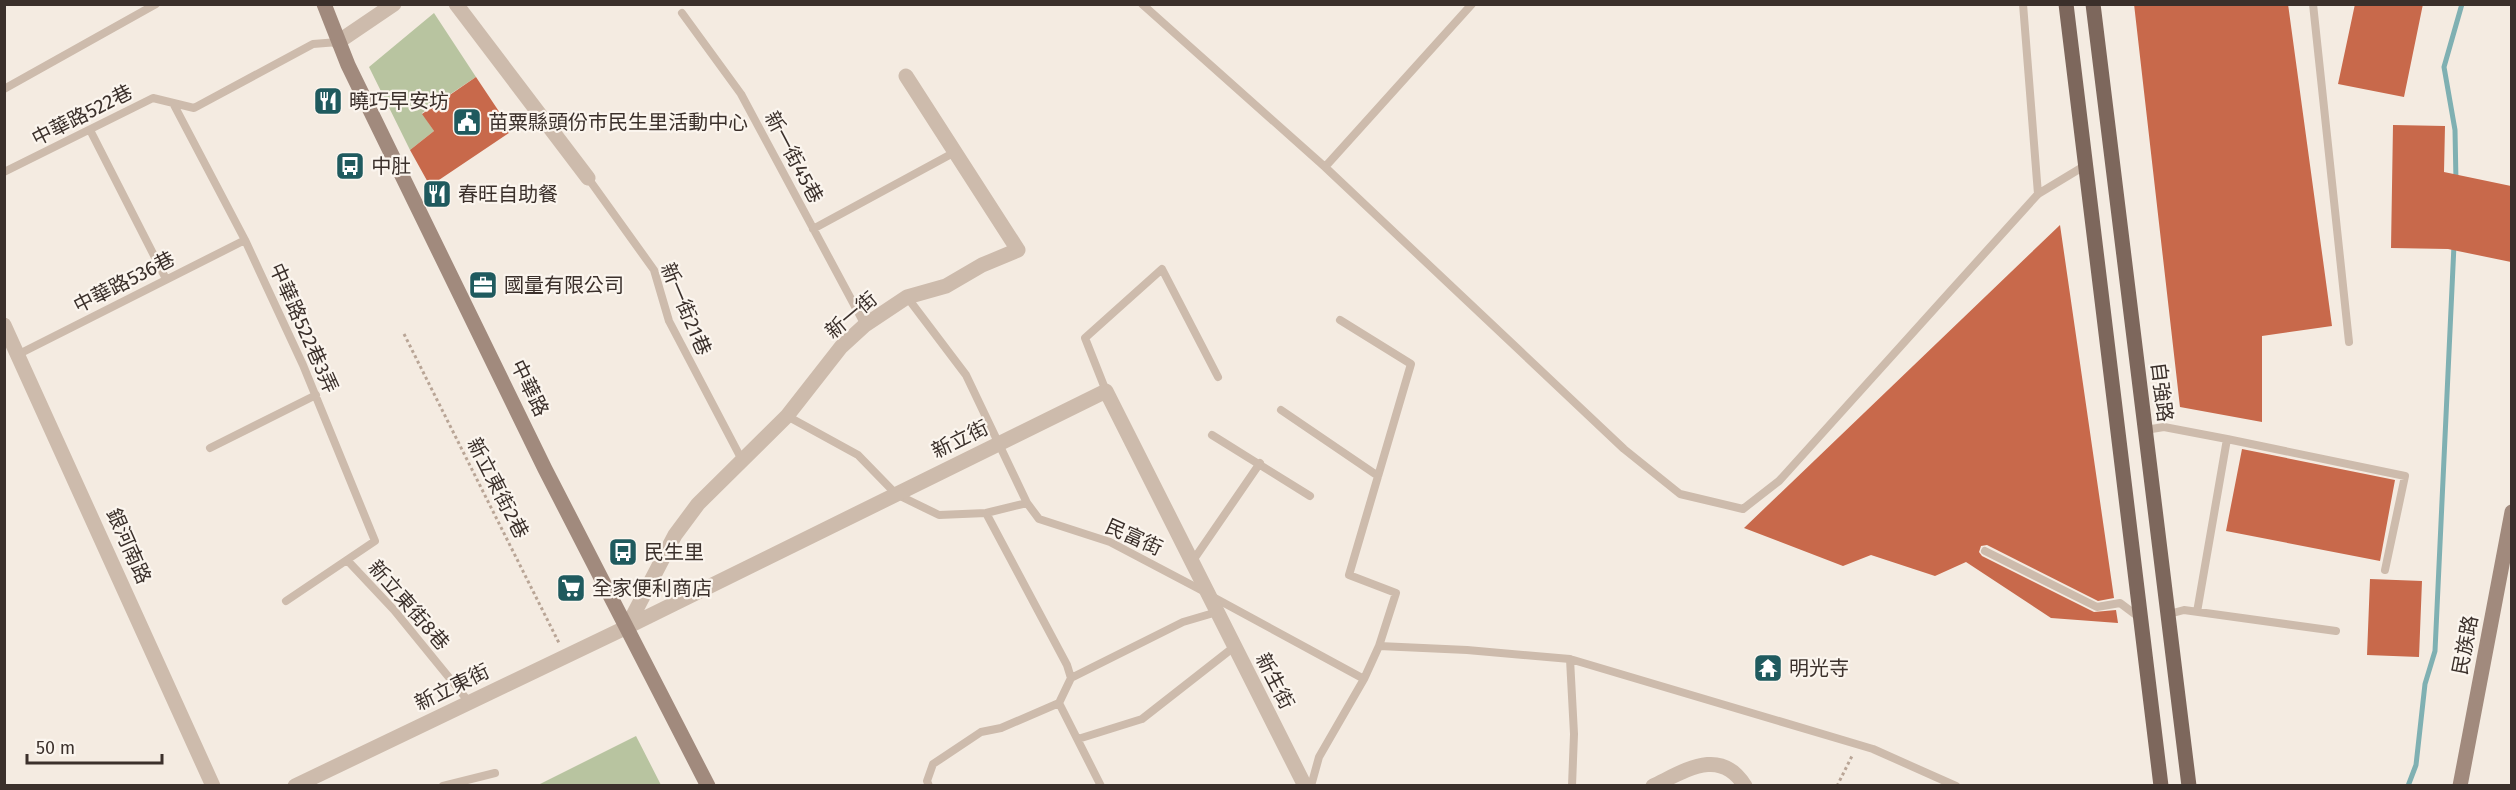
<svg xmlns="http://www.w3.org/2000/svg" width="2516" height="790" viewBox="0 0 2516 790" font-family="'Fira Sans','Noto Sans TC',sans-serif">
<rect width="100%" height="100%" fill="#f4ebe1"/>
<path fill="#b8c4a0" d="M434,13L476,77L422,113L434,131L410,150L369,67Z
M636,736L661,785H538Z"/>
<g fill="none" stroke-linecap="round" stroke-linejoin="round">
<path stroke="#7fb0b2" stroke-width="5" d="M2456,182L2455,130L2444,67L2462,4
M2408,786L2416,765L2425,684L2435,651L2454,245"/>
</g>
<path fill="#c8694b" d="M2134,4H2288L2332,326L2262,336V422L2180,407Z
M2355,4H2423L2404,97L2338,84Z
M476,77L512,131L430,186L410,150L434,131L422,114Z
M2393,125L2445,126L2444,172L2511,186V262L2448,249L2391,248Z
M2060,225L2114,598L2098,601L1987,545L1981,546L1979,552L1982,556L2094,612L2116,610L2118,623L2051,618L1966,562L1935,576L1871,555L1843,566L1744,528Z
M2242,449L2395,480L2380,561L2226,531Z
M2370,579L2422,581L2419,657L2367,655Z"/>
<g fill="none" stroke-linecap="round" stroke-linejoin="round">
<path stroke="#b9a596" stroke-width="3" stroke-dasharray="3 3" stroke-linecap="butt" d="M404,334L559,643
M1837,786L1853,754"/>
<path stroke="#cdbbac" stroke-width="8" d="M1142,4L1325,167L1472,4
M2023,4L2038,194
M2313,4L2349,342
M682,13L741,94L865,325
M4,89L156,4
M174,105L245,240L303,365L375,541L286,601
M90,130L166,279
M1325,167L1624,449L1680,494L1743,509L1779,481L2038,194L2086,165
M4,172L153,98L194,108L313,44L338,42
M588,178L654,270L669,321L742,460
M813,229L955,152
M907,297L966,375L1027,503
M1340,320L1411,364L1349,575L1396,593L1379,646
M19,354L245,240
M1106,391L1085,338L1162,269L1218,377
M1281,410L1378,476
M787,416L858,455L896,494L939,515L986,513L1027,503L1039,519L1110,542L1203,591
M2145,430L2164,427L2227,439L2197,612
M1212,435L1310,496
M2227,439L2405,476L2385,570
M210,448L316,395
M986,513L1067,665L1071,678L1059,703L1101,786
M1985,551L2097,607L2120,603L2140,618
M347,560L394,610L469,702
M1192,562L1260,463
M1213,597L1364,679L1319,757L1311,786
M2169,614L2184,610L2336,631
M1570,659L1574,734L1572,786
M1071,678L1183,622L1217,612
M1364,679L1379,646L1467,650L1570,659L1873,749L1956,786
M1078,739L1142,719L1234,647
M443,786L495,773
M929,786L927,781L933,764L981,732L1001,728L1059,703"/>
<path stroke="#cdbbac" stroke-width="15" d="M456,4L588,178
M338,42L394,4
M4,325L213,786
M627,627L675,535L698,504L787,416L841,347L865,325L907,297L946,286L982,265L1018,250L906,76
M295,786L627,627L1106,391L1305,786
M1653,786C1685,771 1720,746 1745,786"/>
<path stroke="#a18a7d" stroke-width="15" d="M324,4L348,65L545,469L708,786
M2460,786L2512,512"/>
<path stroke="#7d675c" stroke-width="15" d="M2066,4L2161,786
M2093,4L2189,786"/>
</g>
<defs>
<g id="restaurant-square" transform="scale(1.5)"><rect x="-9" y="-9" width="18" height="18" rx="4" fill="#1f5a5e" stroke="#fbf5ee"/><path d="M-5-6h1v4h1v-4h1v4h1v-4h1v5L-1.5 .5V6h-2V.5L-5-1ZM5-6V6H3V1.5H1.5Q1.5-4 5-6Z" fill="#fff"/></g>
<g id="civic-square" transform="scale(1.5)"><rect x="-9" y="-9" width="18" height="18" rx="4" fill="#1f5a5e" stroke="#fbf5ee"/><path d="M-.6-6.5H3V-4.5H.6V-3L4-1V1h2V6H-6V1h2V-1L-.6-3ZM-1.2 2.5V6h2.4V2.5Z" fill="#fff"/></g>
<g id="bus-square" transform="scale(1.5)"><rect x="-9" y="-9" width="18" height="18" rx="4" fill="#1f5a5e" stroke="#fbf5ee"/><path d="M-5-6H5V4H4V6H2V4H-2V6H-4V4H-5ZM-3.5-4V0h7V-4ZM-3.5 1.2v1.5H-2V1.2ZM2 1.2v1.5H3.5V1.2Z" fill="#fff"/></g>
<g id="office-square" transform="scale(1.5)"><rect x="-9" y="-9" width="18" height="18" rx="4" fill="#1f5a5e" stroke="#fbf5ee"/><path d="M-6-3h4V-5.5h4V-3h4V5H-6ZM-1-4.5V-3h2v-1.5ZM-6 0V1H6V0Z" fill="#fff"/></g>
<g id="supermarket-square" transform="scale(1.5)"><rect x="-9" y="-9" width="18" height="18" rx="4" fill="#1f5a5e" stroke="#fbf5ee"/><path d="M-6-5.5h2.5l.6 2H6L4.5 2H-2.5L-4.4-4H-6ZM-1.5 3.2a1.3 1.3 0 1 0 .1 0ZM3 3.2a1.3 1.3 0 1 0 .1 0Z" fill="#fff"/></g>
<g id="temple-square" transform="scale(1.5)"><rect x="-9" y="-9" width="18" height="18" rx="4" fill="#1f5a5e" stroke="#fbf5ee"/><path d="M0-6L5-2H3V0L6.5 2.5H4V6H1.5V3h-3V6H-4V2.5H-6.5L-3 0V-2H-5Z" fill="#fff"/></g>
</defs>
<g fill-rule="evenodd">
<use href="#restaurant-square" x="328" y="101"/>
<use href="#civic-square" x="467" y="122"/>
<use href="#bus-square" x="350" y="166"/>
<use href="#restaurant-square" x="437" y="194"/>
<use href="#office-square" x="483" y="285"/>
<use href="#bus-square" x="623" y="552"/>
<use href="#supermarket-square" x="571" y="588"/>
<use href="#temple-square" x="1768" y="668"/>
</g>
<g text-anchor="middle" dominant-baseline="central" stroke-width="4.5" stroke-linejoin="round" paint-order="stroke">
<g font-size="20" fill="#3b302b" stroke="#fbf5ee" text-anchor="start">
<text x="349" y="101">曉巧早安坊</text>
<text x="488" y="122">苗粟縣頭份巿民生里活動中心</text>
<text x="371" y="166">中肚</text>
<text x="458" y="194">春旺自助餐</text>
<text x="504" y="285">國量有限公司</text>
<text x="644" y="552">民生里</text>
<text x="592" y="588">全家便利商店</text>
<text x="1789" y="668">明光寺</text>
</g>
<g font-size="20" fill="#3b302b" stroke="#fbf5ee">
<text transform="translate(82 115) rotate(-27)">中華路522巷</text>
<text transform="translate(794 157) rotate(62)">新一街45巷</text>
<text transform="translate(124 282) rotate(-27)">中華路536巷</text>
<text transform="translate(686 309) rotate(67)">新一街21巷</text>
<text transform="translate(851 315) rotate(-40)">新一街</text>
<text transform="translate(304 328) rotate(66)">中華路522巷3弄</text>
<text transform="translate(530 388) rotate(64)">中華路</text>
<text transform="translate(2162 392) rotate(83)">自強路</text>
<text transform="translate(960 439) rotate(-26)">新立街</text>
<text transform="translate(498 488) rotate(63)">新立東街2巷</text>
<text transform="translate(1134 537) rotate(24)">民富街</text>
<text transform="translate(129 546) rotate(66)">銀河南路</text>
<text transform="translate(409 605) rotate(49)">新立東街8巷</text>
<text transform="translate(2465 645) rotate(-79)">民族路</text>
<text transform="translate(1275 681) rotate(63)">新生街</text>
<text transform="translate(452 687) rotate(-26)">新立東街</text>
</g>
</g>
<rect width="2516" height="790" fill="none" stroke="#3b302b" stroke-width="12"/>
<path d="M27 754v9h135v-9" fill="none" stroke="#3b302b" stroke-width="3"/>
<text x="36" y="754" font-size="18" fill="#3b302b" stroke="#fbf5ee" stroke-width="4.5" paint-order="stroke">50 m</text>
</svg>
